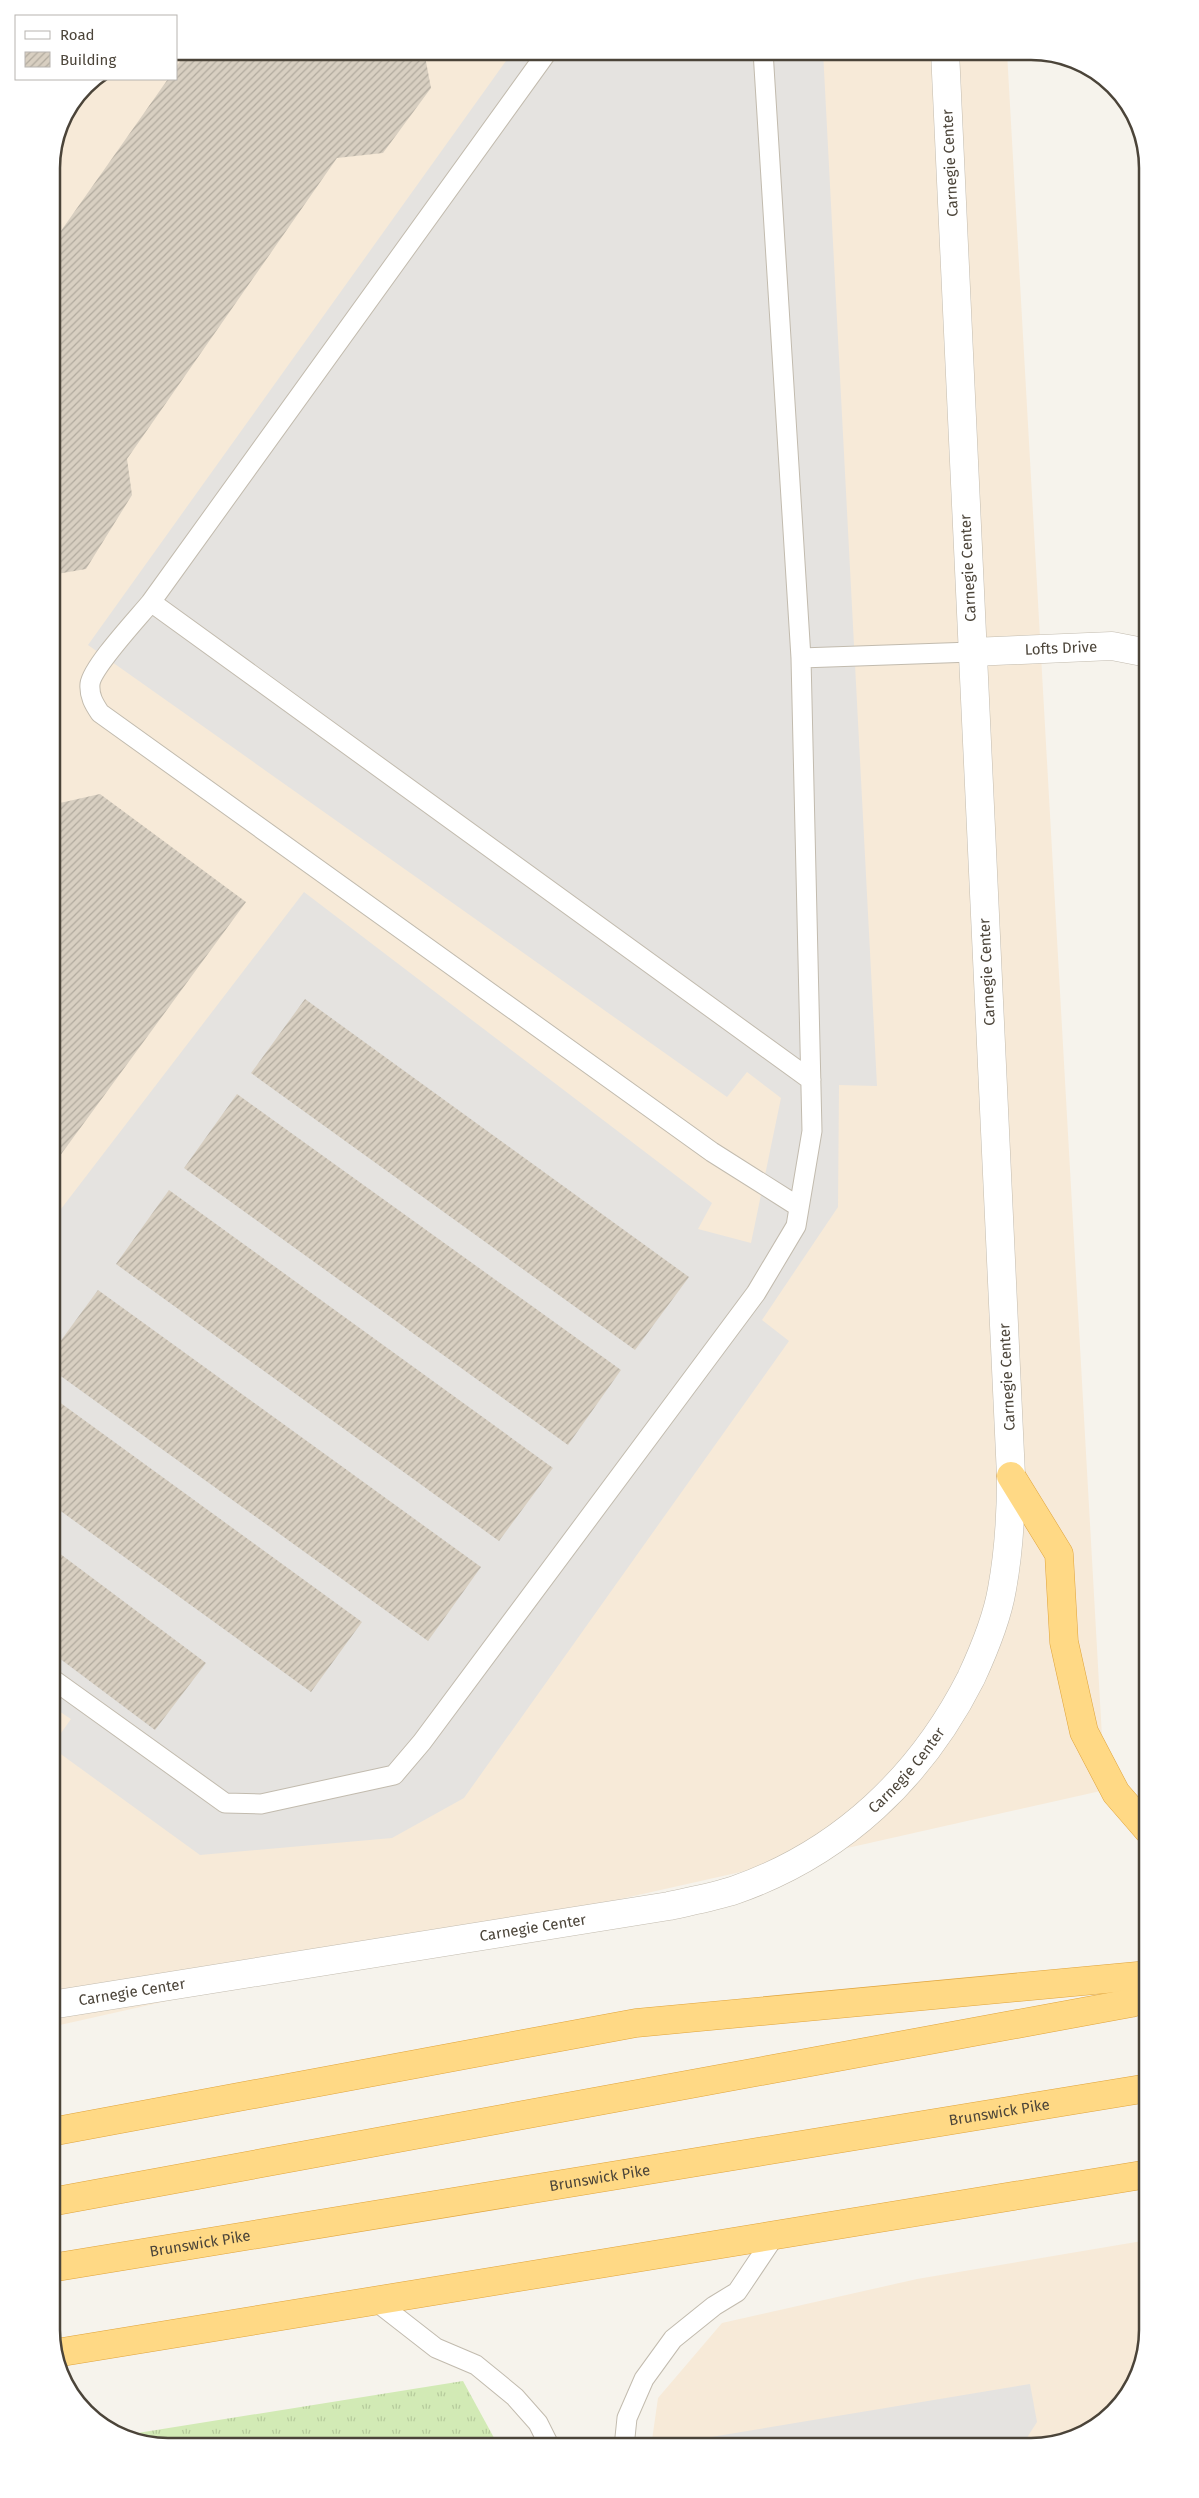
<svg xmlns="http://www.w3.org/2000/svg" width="1199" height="2498" viewBox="0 0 1199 2498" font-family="'Fira Sans',sans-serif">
<defs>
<pattern id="grass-tufts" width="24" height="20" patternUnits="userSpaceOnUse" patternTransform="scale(1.25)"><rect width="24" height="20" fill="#d2eab5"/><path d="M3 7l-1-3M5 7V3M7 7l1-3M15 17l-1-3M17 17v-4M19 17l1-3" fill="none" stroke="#b6ca9c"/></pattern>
<pattern id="building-hatch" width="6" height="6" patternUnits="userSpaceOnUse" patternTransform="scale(1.25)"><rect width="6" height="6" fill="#d8cfc1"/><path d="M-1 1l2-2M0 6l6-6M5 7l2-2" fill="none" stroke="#b1aa9e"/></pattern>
</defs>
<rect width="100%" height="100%" fill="#f6f3ec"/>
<path fill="#f7ead8" d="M176,51L1007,52L1105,1790L51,2027V161L63,117L86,85L95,79H176Z
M1148,2240V2330L1128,2395L1075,2438L1031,2447H651L658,2398L722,2323L917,2279Z"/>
<path fill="url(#grass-tufts)" d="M463,2381L499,2447H161L125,2435Z"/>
<path fill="#e5e3e0" d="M513,51H823L877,1086L839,1085L838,1207L762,1320L789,1341L464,1798L392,1838L200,1855L51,1747L71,1719L51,1706V1222L304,892L712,1203L698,1229L751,1243L781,1098L747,1072L727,1097L88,645Z
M1030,2384L1037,2422L1021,2447H694L693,2440Z"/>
<path fill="url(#building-hatch)" d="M187,51H424L431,88L383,153L337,158L127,459L132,495L86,569L51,575V245L168,79H176V67Z
M100,794L246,902L51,1168V805Z
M305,999L689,1277L635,1350L251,1073Z
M237,1094L621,1370L568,1445L184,1168Z
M169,1190L553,1468L499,1541L116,1264Z
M98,1290L481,1567L428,1641L51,1369V1354Z
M51,1396L362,1622L311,1692L51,1504Z
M51,1547L206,1663L155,1730L51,1652Z"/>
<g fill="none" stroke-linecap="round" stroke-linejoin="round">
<g stroke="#c2bbae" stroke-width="21">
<path id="service" d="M548,51L151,602L811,1080
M151,602C138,618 92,667 90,684C89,696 94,704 100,713L712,1152L799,1207
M801,658L972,652
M51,1678L225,1803L261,1804L394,1775L422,1742L756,1293L796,1226L812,1131L801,658L763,51
M377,2302L436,2348L476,2365L515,2397L538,2423L550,2447
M624,2447L627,2418L644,2379L673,2339L714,2306L737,2292L776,2234"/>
</g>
<g stroke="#c2bbae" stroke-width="29">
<g id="minor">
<path id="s1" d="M972,652L1112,646L1148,653"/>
<path id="s2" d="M51,2005L669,1906C691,1901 714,1897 735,1890C841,1853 921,1777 971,1678C984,1650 997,1619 1002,1589C1009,1551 1011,1514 1011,1476L945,51"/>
</g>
</g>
<g stroke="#e0a43c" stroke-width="29">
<g id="trunk">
<path d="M1011,1476L1059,1554L1064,1642L1084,1732L1116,1793L1148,1830"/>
<path d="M51,2132L636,2023L1148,1975"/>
<path d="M51,2202L1131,2003L1148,1998"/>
<path id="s3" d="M51,2268L1148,2088"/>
<path d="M56,2353L1148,2174"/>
</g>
</g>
<use href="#service" stroke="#fff" stroke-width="19"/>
<use href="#minor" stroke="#fff" stroke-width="28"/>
<use href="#trunk" stroke="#ffd985" stroke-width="28"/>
</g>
<g text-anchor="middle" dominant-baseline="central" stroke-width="4.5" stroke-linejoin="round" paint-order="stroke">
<g font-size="15" fill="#4b4439" stroke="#fff">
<text transform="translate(950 163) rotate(-93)">Carnegie Center</text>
<text transform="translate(968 568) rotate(-93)">Carnegie Center</text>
<text stroke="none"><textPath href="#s1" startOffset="89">Lofts Drive</textPath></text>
<text transform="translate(987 972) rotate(-93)">Carnegie Center</text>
<text transform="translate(1007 1377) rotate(-93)">Carnegie Center</text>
<text stroke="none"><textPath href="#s2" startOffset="906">Carnegie Center</textPath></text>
<text stroke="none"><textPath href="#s2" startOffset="488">Carnegie Center</textPath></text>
<text stroke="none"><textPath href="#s2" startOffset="82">Carnegie Center</textPath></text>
<text stroke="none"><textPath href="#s3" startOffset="961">Brunswick Pike</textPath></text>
<text stroke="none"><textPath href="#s3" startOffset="556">Brunswick Pike</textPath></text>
<text stroke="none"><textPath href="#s3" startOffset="151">Brunswick Pike</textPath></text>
</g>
</g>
<path d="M0 0H1199V2498H0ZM168 60H1031A108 108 0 0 1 1139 168V2330A108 108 0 0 1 1031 2438H168A108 108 0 0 1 60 2330V168A108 108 0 0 1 168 60Z" fill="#fff" fill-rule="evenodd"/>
<path fill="none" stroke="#4b4439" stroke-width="2.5" d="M168 60H1031A108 108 0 0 1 1139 168V2330A108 108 0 0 1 1031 2438H168A108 108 0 0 1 60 2330V168A108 108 0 0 1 168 60Z"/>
<rect x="15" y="15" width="162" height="65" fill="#ffffff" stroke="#b7b4b0"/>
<rect x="25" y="31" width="25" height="8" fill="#ffffff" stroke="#b7b4b0"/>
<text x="60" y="40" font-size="15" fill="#4b4439">Road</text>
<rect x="25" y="52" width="25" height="15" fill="url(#building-hatch)" stroke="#b7b4b0"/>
<text x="60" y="65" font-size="15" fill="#4b4439">Building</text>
</svg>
